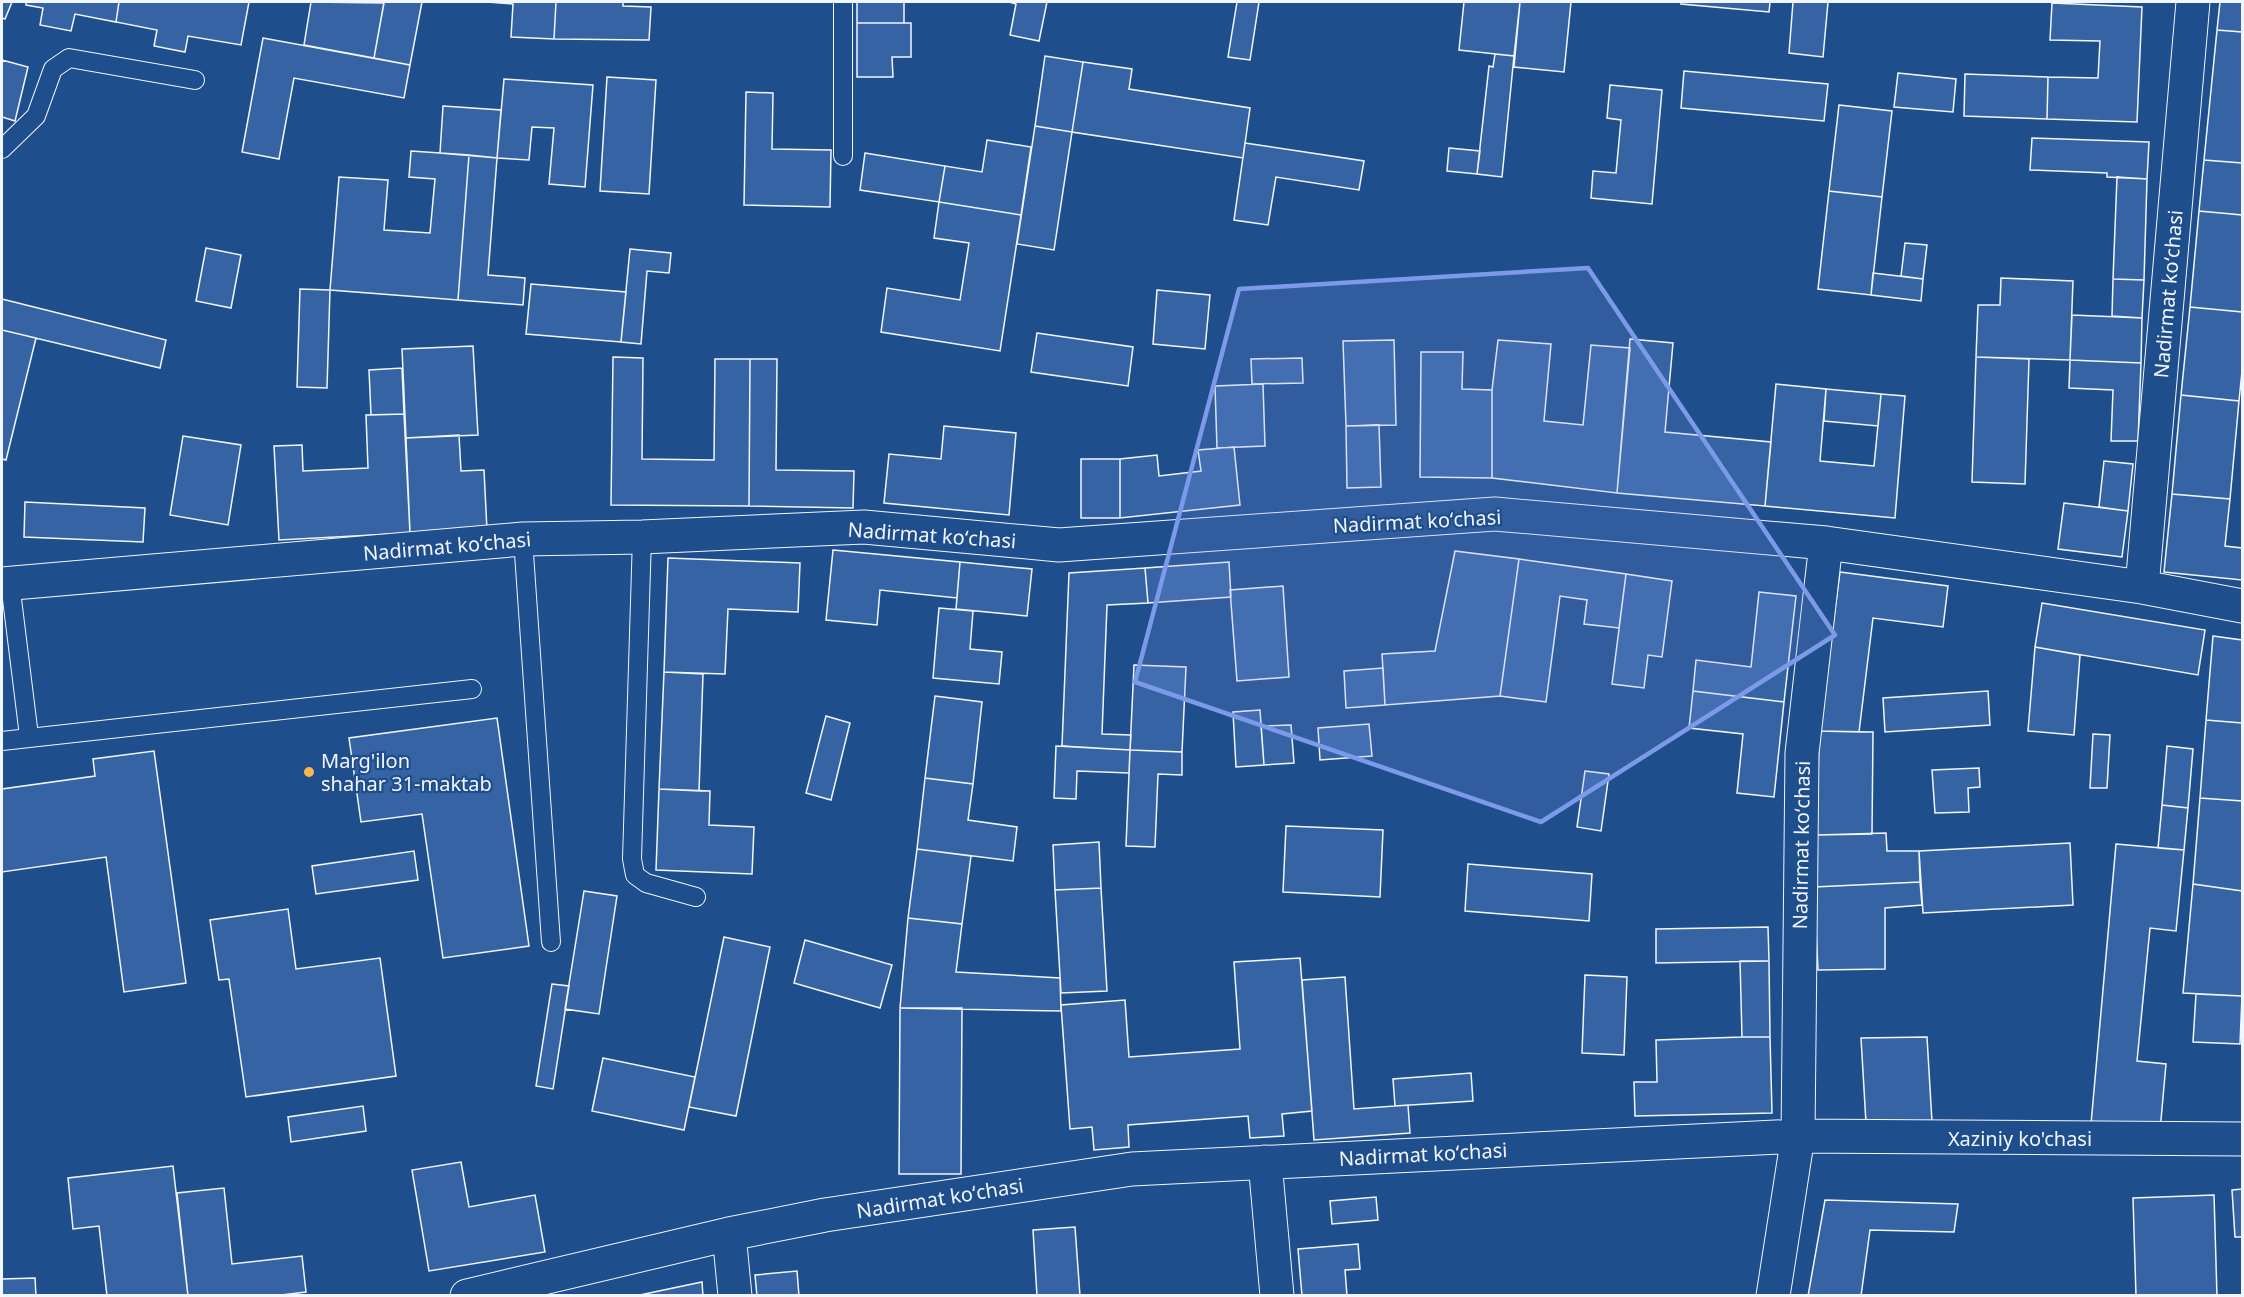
<svg xmlns="http://www.w3.org/2000/svg" width="2244" height="1297" viewBox="0 0 2244 1297" font-family="'Noto Sans',sans-serif">
<rect width="100%" height="100%" fill="#1f4e8c"/>
<path fill="#3563a3" stroke="#f2f6ff" stroke-width="1.5" d="M2,2H12L5,19L2,18Z
M26,2H119L116,22L75,14L71,31L40,25L43,8L26,5Z
M119,2H249L241,45L188,36L185,52L154,46L157,30L116,22Z
M311,2L384,3L374,58L304,45Z
M384,2H422L410,65L374,58Z
M487,2H556L554,39L511,37L513,4Z
M556,2H623V6L651,7L649,40L554,39Z
M857,2H904V23H857Z
M1009,2H1047L1039,41L1010,35L1016,4Z
M1237,2H1259L1250,60L1228,57Z
M1464,2H1520L1514,56L1459,50Z
M1520,2H1571L1564,72L1514,67Z
M1681,2H1770L1769,12L1681,4Z
M1793,2H1828L1823,57L1789,53Z
M2220,2H2242V32L2217,30Z
M2052,3L2142,7L2137,122L2047,119L2048,77L2098,78L2100,41L2050,40Z
M857,23H911V57H892L893,77H857Z
M2217,30L2242,32V163L2204,160Z
M263,38L410,65L404,98L294,78L279,159L242,152Z
M1495,54L1514,56L1502,177L1477,174L1489,66L1493,67Z
M1045,56L1083,62L1072,132L1035,126Z
M2,60L28,67L15,121L2,117Z
M1083,62L1132,69L1129,89L1250,108L1243,158L1072,132Z
M1684,71L1828,84L1824,121L1681,108Z
M1898,73L1956,79L1953,112L1894,107Z
M1965,74L2048,77L2047,119L1964,116Z
M607,77L656,80L649,194L600,191Z
M504,79L593,85L585,187L549,184L554,128L532,127L529,160L497,158Z
M1610,85L1662,90L1652,204L1591,198L1593,171L1616,173L1621,120L1607,118Z
M746,92L773,93L772,149L831,150L830,207L744,205Z
M1839,105L1892,111L1882,197L1829,191Z
M443,106L501,110L497,158L440,153Z
M1035,126L1072,132L1054,250L1017,244Z
M2032,138L2149,142L2147,179L2107,177V173L2030,170Z
M987,140L1031,147L1021,215L939,202L945,166L982,172Z
M1245,143L1364,161L1359,190L1276,177L1268,225L1234,220Z
M1449,148L1480,151L1477,174L1447,171Z
M411,151L469,155L458,300L330,290L339,177L388,180L384,230L430,233L435,179L409,177Z
M865,153L945,166L939,202L860,190Z
M469,155L497,158L488,275L525,278L523,305L458,300Z
M2204,160L2242,163V215L2199,211Z
M2117,177L2147,179L2144,280L2113,279Z
M1829,191L1882,197L1871,295L1818,289Z
M939,202L1021,215L1000,351L881,332L887,288L960,300L969,243L934,238Z
M2199,211L2242,215V312L2190,307Z
M1905,243L1927,245L1923,279L1901,276Z
M206,248L241,255L231,308L196,301Z
M630,249L671,253L669,273L647,271L641,344L621,342Z
M1873,273L1923,279L1921,301L1871,295Z
M2001,278L2073,281L2070,360L1976,357L1978,305H2000Z
M2113,279L2144,280L2142,318L2112,316Z
M531,284L626,292L621,342L526,334Z
M300,289L330,290L327,388L297,387Z
M1157,290L1210,295L1205,349L1153,344Z
M2,299L166,340L160,368L2,330Z
M2190,307L2242,312V371L2239,401L2181,395Z
M2072,315L2142,318L2141,363L2070,360Z
M2,330L36,338L6,460L2,459Z
M1037,333L1133,347L1128,386L1031,372Z
M1630,339L1673,343L1665,432L1771,442L1765,506L1617,493Z
M1394,340L1396,425L1346,426L1343,341Z
M1498,340L1551,344L1544,421L1583,425L1591,345L1630,348L1617,493L1492,478V390Z
M473,346L478,435L406,438L402,349Z
M1421,352H1463L1462,389L1492,390V478L1420,477Z
M613,357L643,358L642,459L714,460L715,359H750L749,506L611,505Z
M1976,357L2029,359L2025,484L1972,482Z
M1302,358L1303,383L1252,384L1251,359Z
M750,359H777L776,470L854,471L853,508L749,506Z
M2070,360L2141,363L2138,441H2111L2113,390L2069,388Z
M402,368L404,414L371,415L369,370Z
M1263,384L1265,446L1217,448L1215,386Z
M1776,384L1826,389L1820,461L1874,466L1881,394L1905,396L1895,518L1765,506Z
M1826,389L1881,394L1878,426L1824,421Z
M2181,395L2239,401L2230,499L2172,494Z
M404,414L410,533L279,540L274,446L302,445L303,471L368,468L366,415Z
M1379,425L1381,487L1347,488L1346,426Z
M944,426L1016,433L1009,515L884,503L889,454L941,459Z
M459,435L461,471L484,470L487,530L410,533L406,438Z
M183,436L241,445L228,525L170,515Z
M1234,447L1240,505L1120,518V459L1157,455L1159,476L1201,471L1198,450Z
M1081,459H1120V518H1081Z
M2104,461L2133,464L2128,511L2099,507Z
M2172,494L2230,499L2225,546L2242,548V580L2164,572Z
M25,502L145,508L143,542L24,537Z
M2064,503L2128,511L2122,557L2058,549Z
M833,550L960,562L957,598L880,590L877,625L826,620Z
M1455,551L1519,559L1500,696L1385,705L1382,654L1435,651Z
M668,558L800,563L798,612L728,609L725,674L664,672Z
M1519,559L1626,574L1619,628L1584,624L1587,600L1560,596L1546,702L1500,696Z
M960,562L1032,569L1027,616L956,609Z
M1229,562L1231,597L1148,603L1145,568Z
M1145,568L1148,603L1107,605L1102,734L1131,735L1130,750L1062,746L1069,573Z
M1840,572L1948,586L1943,627L1873,618L1859,732L1819,731Z
M1626,574L1672,581L1662,657L1648,655L1644,688L1612,684Z
M1283,586L1289,677L1237,681L1230,590Z
M1759,592L1796,596L1784,702L1693,691L1696,660L1751,667Z
M2042,603L2205,630L2198,675L2035,647Z
M939,608L973,611L970,649L1002,652L999,684L933,678Z
M2213,636L2242,640V723L2206,720Z
M2035,647L2080,655L2074,735L2028,731Z
M1134,665L1186,667L1182,752L1130,750Z
M1383,668L1385,705L1346,708L1344,671Z
M664,672L703,674L699,791L659,789Z
M1693,691L1784,702L1774,797L1737,793L1743,734L1689,728Z
M1988,691L1990,725L1885,732L1883,698Z
M935,696L982,702L973,784L925,778Z
M1260,710L1264,765L1236,767L1233,712Z
M826,716L850,723L831,800L806,793Z
M497,718L529,946L443,958L422,814L361,822L349,738Z
M2206,720L2242,723V801L2200,798Z
M1369,724L1372,756L1320,760L1318,728Z
M1291,725L1294,763L1264,765L1261,726Z
M1819,731L1873,732L1872,834L1817,835Z
M2093,734L2110,735L2107,788H2090Z
M1056,746L1130,750L1129,773L1077,771L1076,799L1054,798Z
M2167,746L2193,749L2188,808L2162,805Z
M1130,750L1182,752V775L1158,774L1155,847L1126,846Z
M154,751L186,983L124,992L106,857L2,872V789L95,776L93,759Z
M1979,768L1980,787L1968,788L1969,812L1935,813L1932,770Z
M1585,771L1609,774L1601,831L1577,827Z
M925,778L973,784L968,820L1017,827L1013,861L917,849Z
M659,789L710,791L709,825L754,827L752,874L656,870Z
M2200,798L2242,801V891L2193,884Z
M2162,805L2188,808L2184,850L2158,848Z
M1286,826L1383,830L1380,897L1283,892Z
M1886,833L1887,851H1919L1920,882L1814,887L1817,835Z
M1099,842L1101,888L1055,890L1053,845Z
M2070,843L2073,905L1923,913L1919,851Z
M2116,844L2184,850L2176,931L2150,928L2137,1061L2166,1064L2160,1131L2091,1124Z
M917,849L971,856L962,924L908,918Z
M414,851L418,880L316,894L312,866Z
M1468,864L1592,874L1589,921L1465,911Z
M1920,882L1922,905L1885,908V969L1818,970L1814,887Z
M2193,884L2242,891V996L2183,993Z
M1101,888L1107,991L1061,993L1055,890Z
M584,891L617,896L599,1014L565,1009Z
M288,909L296,969L380,958L396,1076L246,1097L229,979L219,980L210,920Z
M908,918L962,924L956,972L1060,978L1061,1011L900,1008Z
M1768,927L1769,961L1656,963V929Z
M724,937L770,947L736,1116L689,1107Z
M805,940L892,965L880,1008L794,983Z
M1300,958L1312,1111L1282,1114L1284,1136L1250,1138L1248,1116L1128,1125L1129,1147L1094,1150L1092,1127L1070,1129L1061,1005L1125,1000L1129,1057L1240,1049L1234,962Z
M1740,961H1769L1770,1037H1742Z
M1585,975L1627,977L1624,1055L1582,1053Z
M1345,977L1354,1109L1408,1105L1410,1133L1314,1140L1302,980Z
M552,984L569,986L553,1089L536,1086Z
M2196,994L2242,996L2240,1044L2193,1042Z
M900,1008H962L961,1174H899Z
M1742,1037H1770L1772,1113L1635,1116L1634,1082H1657L1656,1040Z
M1927,1037L1932,1122L1866,1123L1861,1038Z
M603,1058L695,1077L684,1130L592,1111Z
M1471,1073L1473,1101L1395,1106L1393,1079Z
M363,1106L366,1131L291,1142L288,1117Z
M461,1162L469,1207L535,1195L545,1252L429,1271L412,1170Z
M173,1166L188,1296H107L99,1226L73,1229L68,1178Z
M224,1188L232,1264L302,1256L306,1292L273,1296H188L177,1193Z
M2242,1189V1237H2235L2232,1190Z
M2214,1195L2217,1296H2136L2133,1198Z
M1376,1197L1378,1220L1332,1224L1330,1201Z
M1825,1200L1958,1204L1954,1232L1870,1230L1861,1296H1808Z
M1075,1227L1080,1296H1037L1033,1230Z
M1358,1244L1360,1269L1345,1270L1347,1296H1302L1298,1249Z
M797,1271L799,1296H757L755,1275Z
M35,1278L36,1296H2V1279Z
M702,1282L703,1296H635Z"/>
<g fill="none" stroke-linecap="round" stroke-linejoin="round">
<g stroke="#f2f6ff" stroke-width="20">
<path id="service" d="M843,2V156
M2,149L36,116L53,69L69,58L195,80
M642,537L632,859L635,875L646,883L696,897
M523,539L551,942
M10,583L29,736
M2,741L472,689"/>
</g>
<g stroke="#f2f6ff" stroke-width="35">
<path id="minor" d="M2,584L523,539L642,537L864,527L1059,545L1495,514L1826,543L2142,587L2242,606
M2142,587L2193,2
M1265,1162L1277,1296
M729,1234L735,1296
M467,1296L729,1234L825,1215L1132,1169L1798,1136L2242,1139
M1773,1296L1798,1136L1802,753L1826,543"/>
</g>
<use href="#service" stroke="#1f4e8c" stroke-width="18"/>
<use href="#minor" stroke="#1f4e8c" stroke-width="33"/>
</g>
<path fill="#7d9aea" fill-opacity="0.2" stroke="#7d9aea" stroke-width="4.5" stroke-linejoin="round" d="M1588,268L1835,635L1541,822L1135,682L1239,289Z"/>
<circle fill="#ffb74d" stroke="#1f4e8c" stroke-width="2" cx="309" cy="772" r="6"/>
<g text-anchor="middle" dominant-baseline="central" stroke-width="4.5" stroke-linejoin="round" paint-order="stroke">
<g font-size="20" fill="#f2f6ff" stroke="#1f4e8c">
<text transform="translate(2168 294) rotate(-85)">Nadirmat koʻchasi</text>
<text transform="translate(1417 521) rotate(-3)">Nadirmat koʻchasi</text>
<text transform="translate(932 535) rotate(4)">Nadirmat koʻchasi</text>
<text transform="translate(447 546) rotate(-5)">Nadirmat koʻchasi</text>
<text transform="translate(1801 845) rotate(-89)">Nadirmat koʻchasi</text>
<text x="2020" y="1138">Xaziniy ko'chasi</text>
<text transform="translate(1423 1154) rotate(-3)">Nadirmat koʻchasi</text>
<text transform="translate(940 1198) rotate(-9)">Nadirmat koʻchasi</text>
</g>
<g font-size="20" fill="#f2f6ff" stroke="#1f4e8c" text-anchor="start">
<text x="321" y="760">Marg'ilon<tspan x="321" dy="23">shahar 31-maktab</tspan></text>
</g>
</g>
<rect width="2244" height="1297" fill="none" stroke="#f2f6ff" stroke-width="6"/>
</svg>
